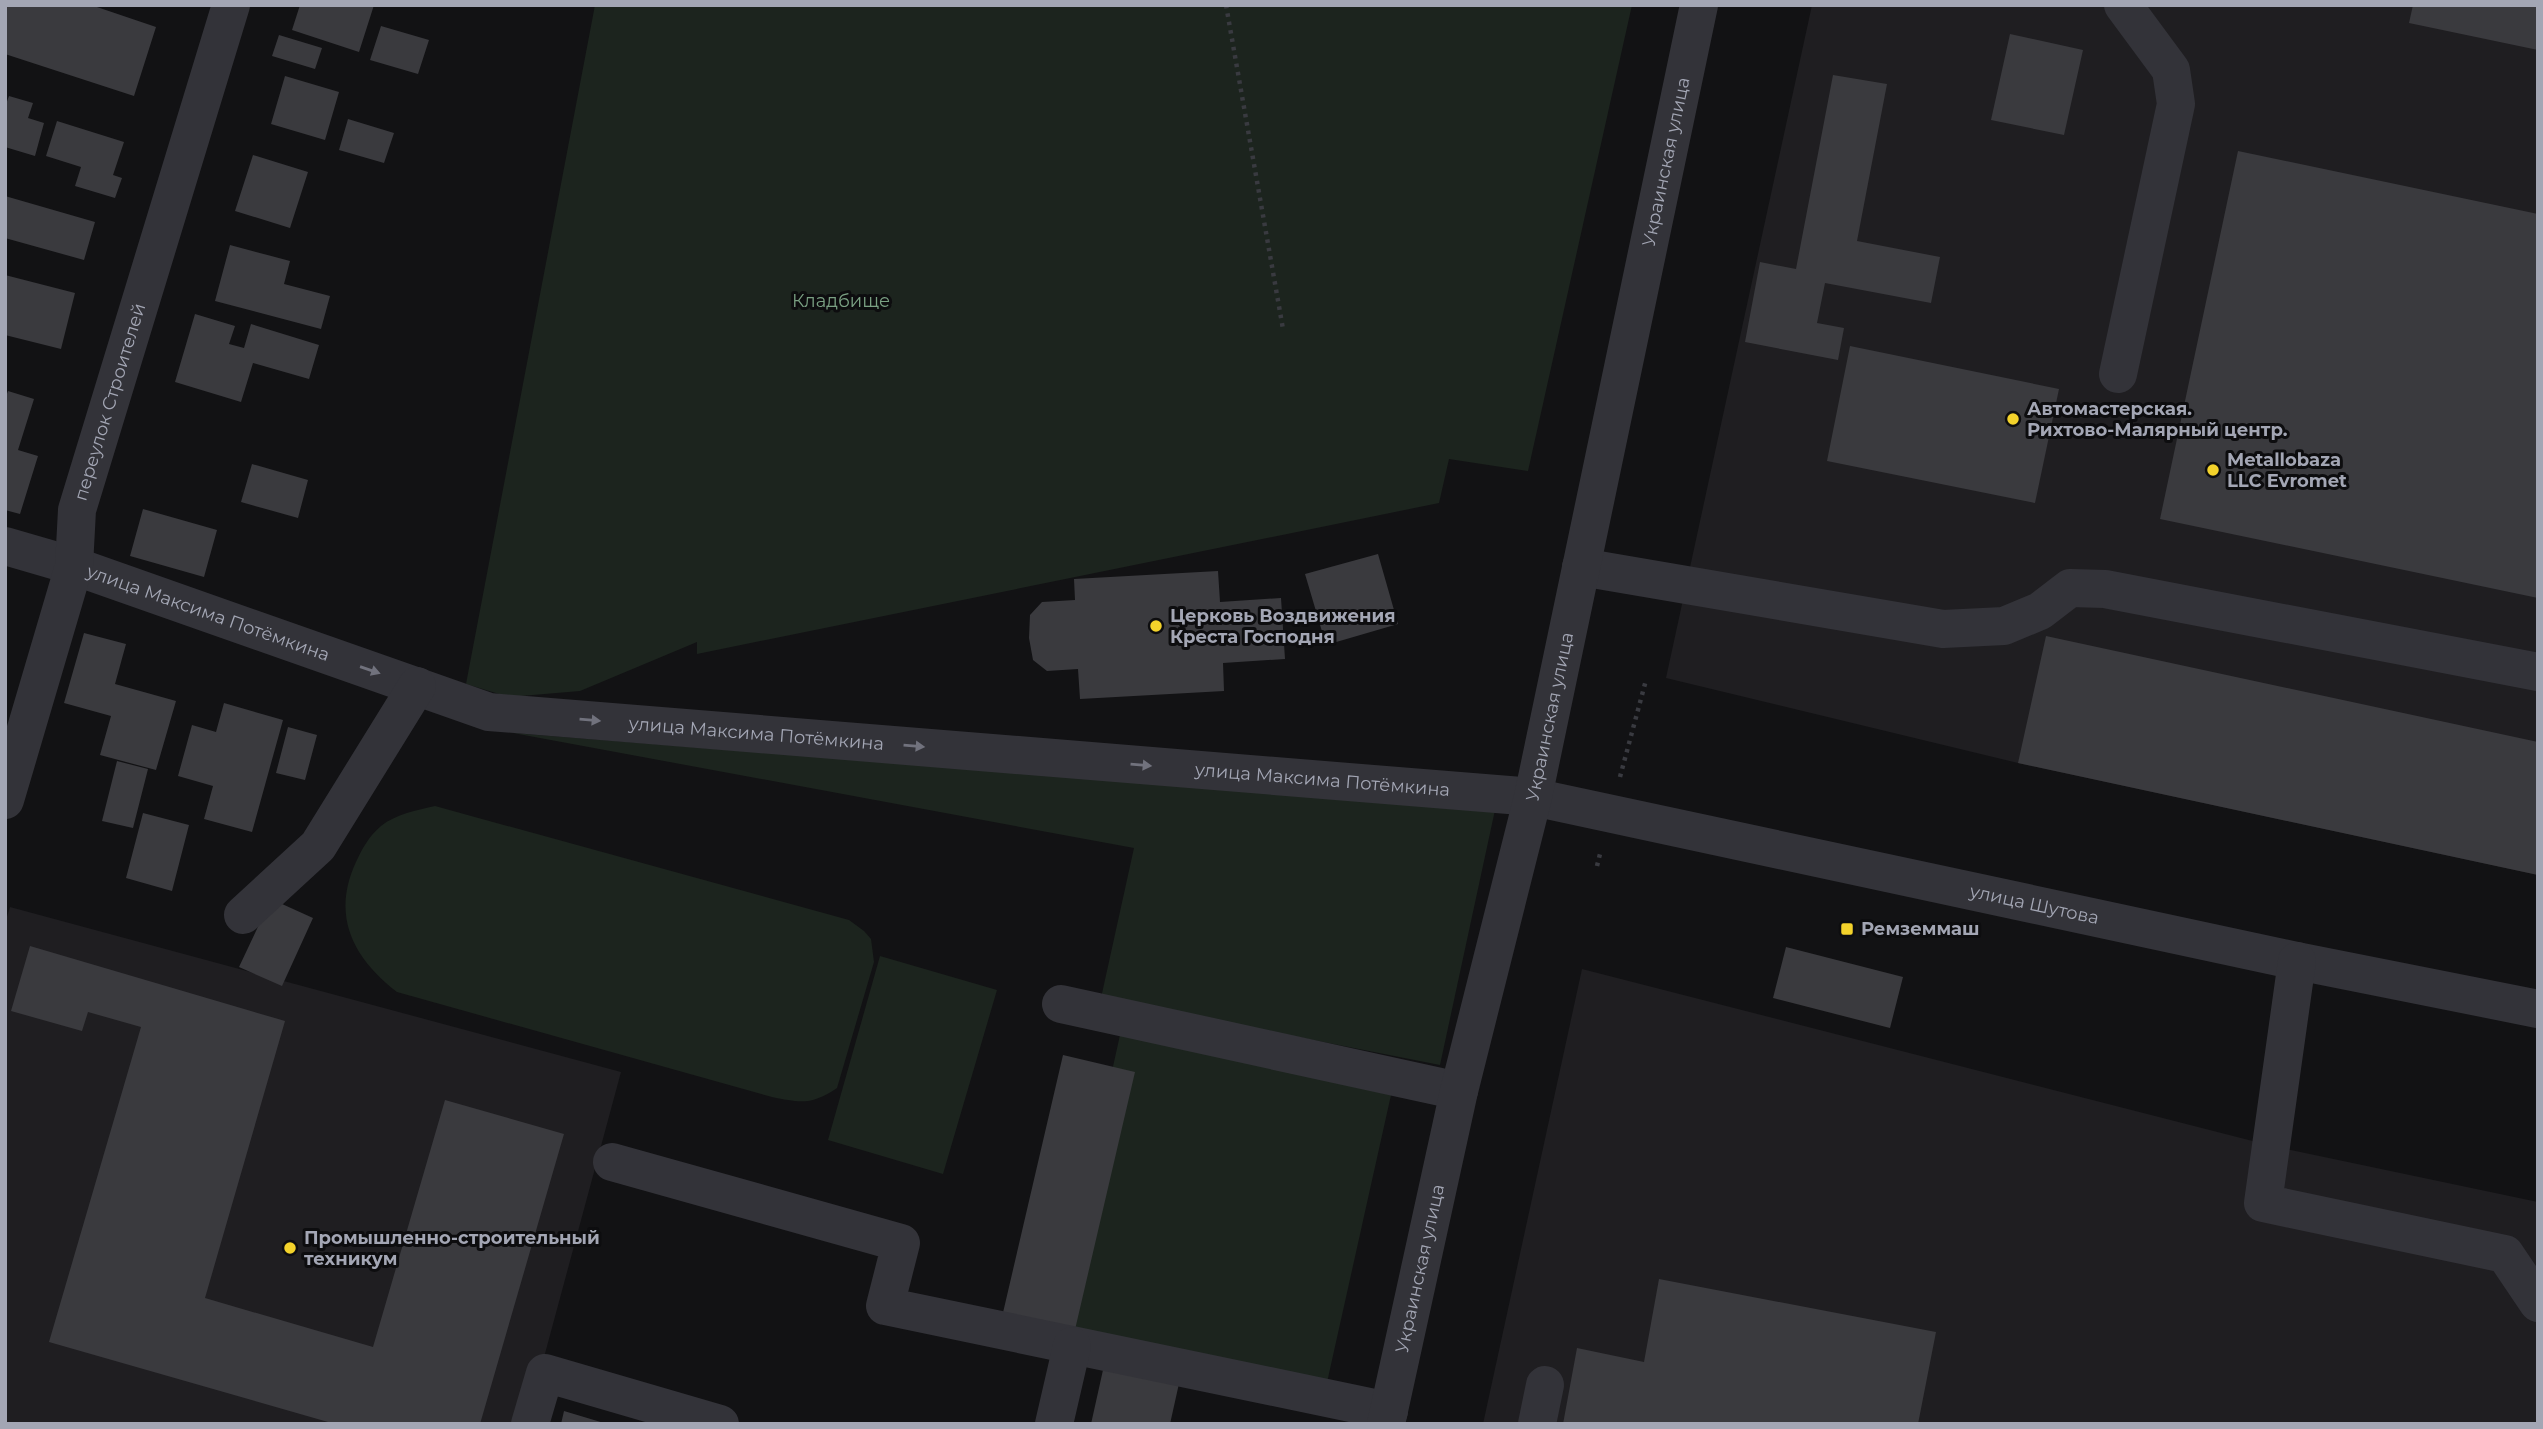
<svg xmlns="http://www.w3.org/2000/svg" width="2543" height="1429" viewBox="0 0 2543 1429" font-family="Montserrat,sans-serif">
<rect width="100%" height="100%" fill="#121214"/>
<path fill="#1f1e21" d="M1812,5H2538V875L2018,763L1666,678Z
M10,907L621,1072L526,1424H5V923Z
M1582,969L2276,1147L2538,1202V1424H1483Z"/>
<path fill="#1c241e" d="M595,5H1632L1528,471L1449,459L1439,503L697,654V642L580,691L509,697L466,684Z
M513,733L1495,810L1440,1065L1101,998L1134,848Z
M435,806L849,920L864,931L871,939L874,962L837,1088C812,1105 801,1103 772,1097L397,992C353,958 331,916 356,862C362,849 369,836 381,826C396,814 417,810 435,806Z
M880,956L997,990L943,1174L828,1140Z
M1120,1035L1391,1095L1326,1387L1055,1327Z"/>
<path fill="#3a3a3e" d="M5,5H91L156,27L134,96L5,54Z
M300,5H374L359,52L292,30Z
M2413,5H2538V50L2409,23Z
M381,26L429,40L418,74L370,60Z
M2010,34L2083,50L2064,135L1991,120Z
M279,35L322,48L315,69L272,56Z
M1833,75L1887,84L1857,241L1940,257L1931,303L1825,283L1817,323L1844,328L1838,360L1745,342L1760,262L1796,269Z
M285,76L339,92L325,140L271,124Z
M9,96L33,103L28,118L44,123L35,156L5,147V107Z
M348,119L394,133L384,163L339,150Z
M57,121L124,142L113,175L122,178L115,198L75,186L81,167L46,156Z
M2238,151L2538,214V598L2160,519Z
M253,155L308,172L290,228L235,211Z
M5,196L95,222L84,260L5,238Z
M230,245L290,261L284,284L330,296L321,329L215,301Z
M5,275L75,293L61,349L5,335Z
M195,314L235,326L229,344L244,348L251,324L319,345L309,379L253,363L241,402L175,382Z
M1850,346L2059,389L2035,503L1827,461Z
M8,391L34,399L18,450L38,456L20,514L5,510V399Z
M252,464L308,480L298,518L241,502Z
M143,509L217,530L204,577L130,556Z
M1378,554L1398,624L1326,645L1305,574Z
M1218,571L1220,602L1281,598L1285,659L1223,663L1224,691L1080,699L1078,669L1047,671L1033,660L1029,638L1030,615L1042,602L1075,600L1074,579Z
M84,633L126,644L115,684L176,701L156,770L100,755L111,716L64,703Z
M2046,636L2538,742V875L2018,763Z
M224,703L283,720L252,832L204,819L213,786L178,776L192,725L216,732Z
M288,727L317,735L305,780L276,773Z
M117,761L148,769L133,828L102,821Z
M143,813L189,825L172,891L126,878Z
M271,899L313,918L282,986L239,967Z
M30,946L285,1021L205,1298L373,1347L445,1100L564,1134L480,1424H335L49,1342L141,1027L88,1012L82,1031L11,1011Z
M1786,947L1903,977L1890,1028L1773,998Z
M1063,1055L1135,1072L1074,1334L1002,1317Z
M1659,1279L1936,1332L1918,1424H1563L1577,1348L1644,1362Z
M1105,1361L1180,1379L1170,1424H1091Z
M564,1411L604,1423V1424H561Z"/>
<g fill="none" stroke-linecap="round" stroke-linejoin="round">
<path stroke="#393a40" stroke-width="4.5" stroke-dasharray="3.5 5" stroke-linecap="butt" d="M1226,5L1283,329
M1620,777L1646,680
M1597,866L1601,850"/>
<g stroke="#333339" stroke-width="38">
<path d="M2118,374L2176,104L2171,70L2123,5"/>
<path id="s1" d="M5,546L74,566L489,712L1533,797L2297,961L2538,1009"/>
<path d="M1581,567L1943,629L2004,626L2040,611L2070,588L2105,589L2538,672"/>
<path id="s2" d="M5,800L74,566L77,510L231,5"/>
<path d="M243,915L318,846L417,686"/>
<path d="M2297,961L2263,1203L2505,1254L2538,1303"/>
<path d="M1061,1004L1459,1091"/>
<path d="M612,1162L901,1243L885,1306L1389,1411"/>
<path d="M530,1424L545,1373L720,1424"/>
<path d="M1054,1424L1072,1346"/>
<path id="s3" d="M1386,1424L1459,1091L1533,797L1699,5"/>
<path d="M1537,1424L1545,1385"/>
</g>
</g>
<defs><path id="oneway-solid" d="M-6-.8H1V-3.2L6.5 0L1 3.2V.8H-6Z" transform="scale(1.75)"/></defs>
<g fill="#71727d">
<use href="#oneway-solid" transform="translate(370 670) rotate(19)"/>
<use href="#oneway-solid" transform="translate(590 720) rotate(5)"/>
<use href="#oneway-solid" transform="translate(914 746) rotate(5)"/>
<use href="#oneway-solid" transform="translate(1141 765) rotate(5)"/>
</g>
<g fill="#f3d22b" stroke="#0d0d0f" stroke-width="2.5">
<circle cx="2013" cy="419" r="7"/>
<circle cx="2213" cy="470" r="7"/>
<circle cx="1156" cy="626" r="7"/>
<rect x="1840" y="922" width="14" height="14" rx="3.5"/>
<circle cx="290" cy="1248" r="7"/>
</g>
<g text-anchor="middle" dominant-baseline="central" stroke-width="6" stroke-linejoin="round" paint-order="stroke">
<g font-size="18" fill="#a3a6b4" stroke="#0d0d0f">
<text stroke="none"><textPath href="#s3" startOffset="1293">Украинская улица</textPath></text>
<text stroke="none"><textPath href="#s2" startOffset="413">переулок Строителей</textPath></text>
<text stroke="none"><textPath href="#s1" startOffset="214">улица Максима Потёмкина</textPath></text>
<text stroke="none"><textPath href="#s3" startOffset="726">Украинская улица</textPath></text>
<text stroke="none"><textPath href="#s1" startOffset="780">улица Максима Потёмкина</textPath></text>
<text stroke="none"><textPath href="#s1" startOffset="1348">улица Максима Потёмкина</textPath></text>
<text stroke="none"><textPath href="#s1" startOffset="2072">улица Шутова</textPath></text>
<text stroke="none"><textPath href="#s3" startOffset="159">Украинская улица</textPath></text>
</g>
<g font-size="18" fill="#7aa083" stroke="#0d0d0f">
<text x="841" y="301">Кладбище</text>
</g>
<g font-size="18" font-weight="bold" fill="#a3a6b4" stroke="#0d0d0f" text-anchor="start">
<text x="2027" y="409">Автомастерская.<tspan x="2027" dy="21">Рихтово-Малярный центр.</tspan></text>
<text x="2227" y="460">Metallobaza<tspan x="2227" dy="21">LLC Evromet</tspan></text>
<text x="1170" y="616">Церковь Воздвижения<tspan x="1170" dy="21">Креста Господня</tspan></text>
<text x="1861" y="929">Ремземмаш</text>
<text x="304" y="1238">Промышленно-строительный<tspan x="304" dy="21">техникум</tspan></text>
</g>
</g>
<rect width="2543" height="1429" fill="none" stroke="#a3a6b4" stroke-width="14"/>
</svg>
